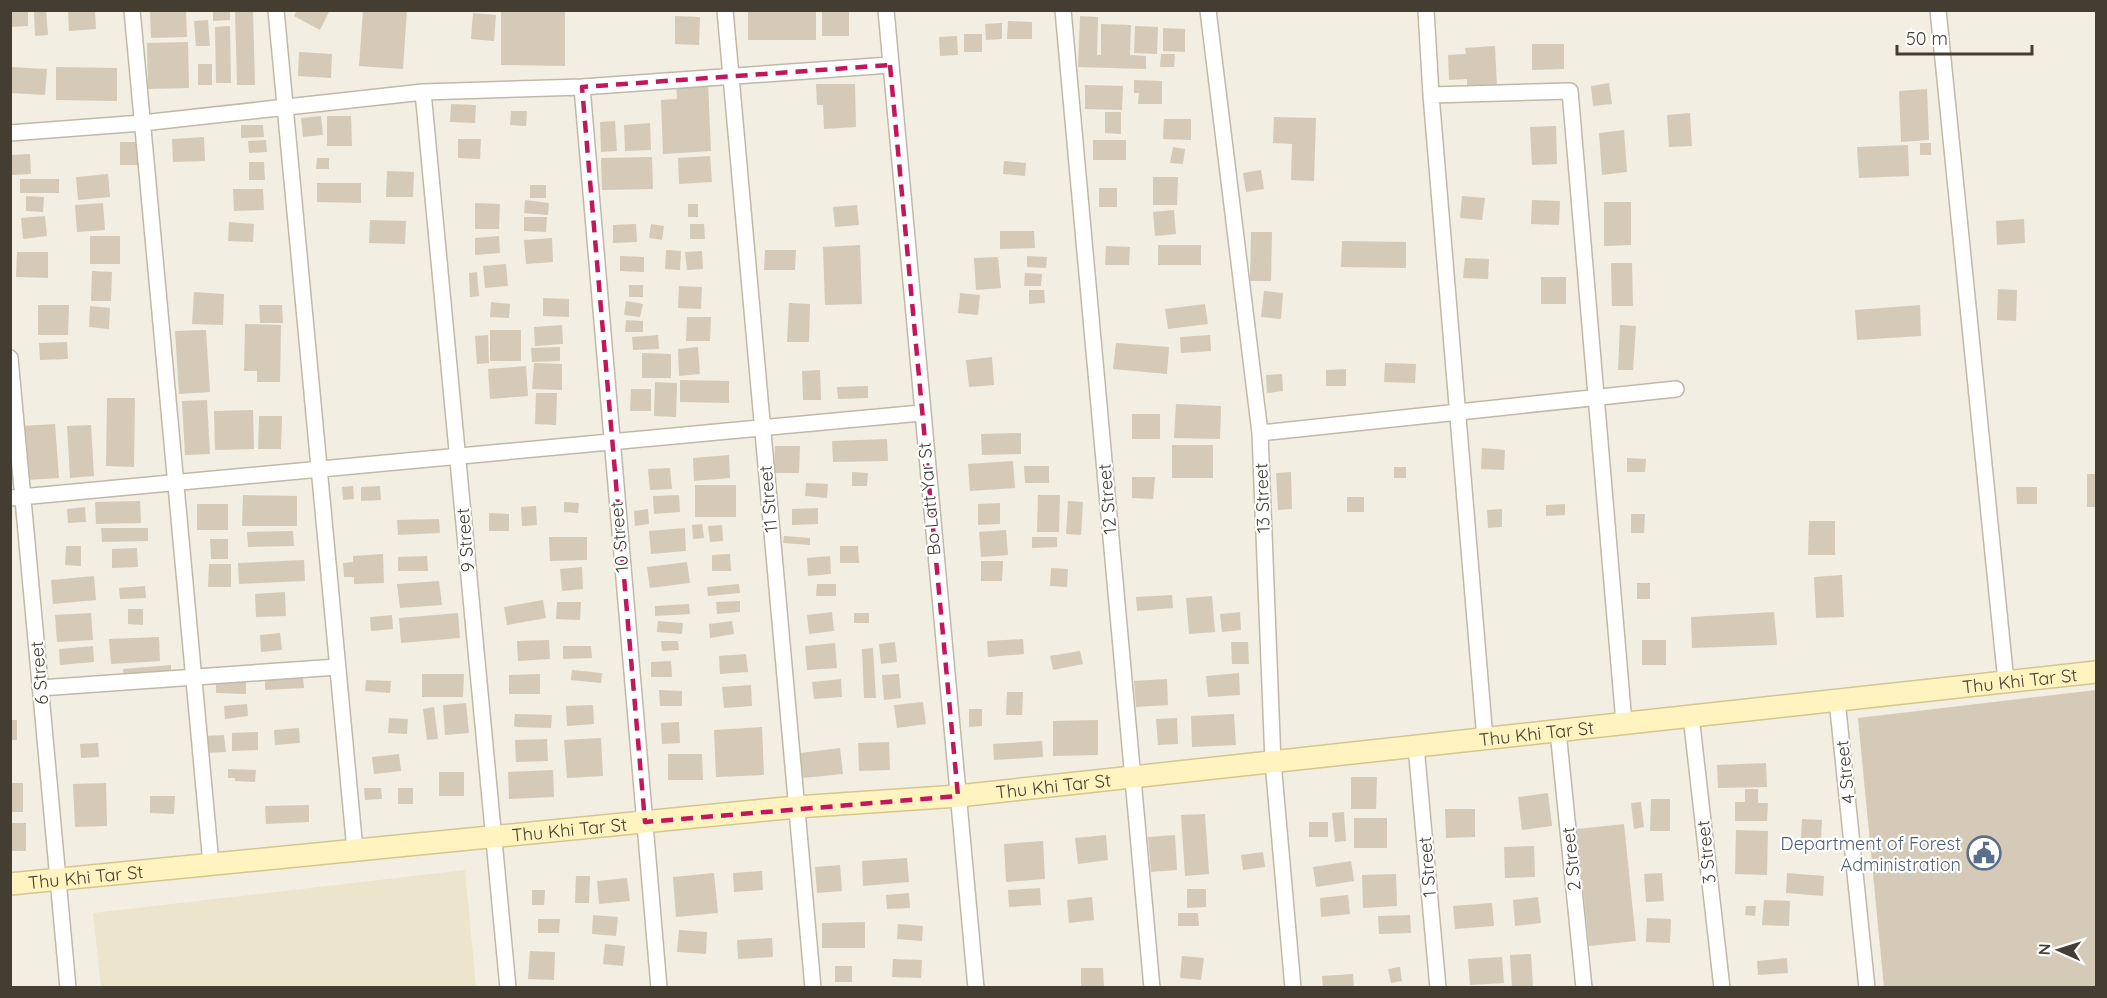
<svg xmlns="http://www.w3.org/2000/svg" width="2107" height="998" viewBox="0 0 2107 998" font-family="Quicksand,sans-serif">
<rect width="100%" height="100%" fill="#f2eee2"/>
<path fill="#ece5cb" d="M465,870L476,987H101L93,913Z"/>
<path fill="#d4cab7" d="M10,10H28V26L10,27Z
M46,10L48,35L35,36L34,11Z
M68,10H95L96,29L69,31Z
M150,10H186L187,37L151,38Z
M213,10H230V20L213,21Z
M235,10H253L255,85H237Z
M297,10H327L329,12L320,30L294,16Z
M363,10H407L403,69L359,66Z
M501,10H565V66L501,65Z
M748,11H816V40H748Z
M822,11H849V36H822Z
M473,13L496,15L494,41L471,39Z
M675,16L700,17L699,45L675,44Z
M1080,16L1098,17L1097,55H1101V24L1131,25L1130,55L1146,56V69L1078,67Z
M208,20L210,46H196L194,21Z
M1008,21L1032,22V39H1007Z
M1002,23V39L986,40L985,24Z
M230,26L231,83H216L215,27Z
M1135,26L1158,27L1157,54L1134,53Z
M1163,28L1185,29V52L1163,51Z
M964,34H982V52H964Z
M957,36L958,55L940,56L939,37Z
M188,42L189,88L148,89L147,43Z
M1532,44H1564V69L1532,70Z
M1495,46L1497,88L1467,90V79L1449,80L1448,55L1466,54L1465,48Z
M299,52L332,54L331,78L298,76Z
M1161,54H1175L1174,67H1160Z
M198,64H212V85H198Z
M11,67L47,69L45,95L10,93Z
M56,67L117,68V101L56,100Z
M1134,80L1162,81V104H1138L1139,93H1134Z
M708,82L711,151L663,154L661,100L677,99L676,83Z
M1609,83L1612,104L1593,106L1591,86Z
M816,84H855L856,127L824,129L823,105H817Z
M1085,85L1123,86L1122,110L1085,109Z
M1927,89L1929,140L1901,142L1899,91Z
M451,104L476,105L475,123L450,122Z
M511,111H527L526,126L510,125Z
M1105,112H1121V134L1105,133Z
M1690,113L1692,146L1669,147L1667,115Z
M321,116L323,135L303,137L301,118Z
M327,116H351L352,146H327Z
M1274,117L1316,118L1314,181L1291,180L1292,144L1273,143Z
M1164,119H1191V140L1163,139Z
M615,121L617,151L601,152L600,122Z
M650,123L651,150L625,151L624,125Z
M241,125H263L264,137L241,138Z
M1556,126L1557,164L1532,165L1530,127Z
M1624,130L1627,172L1602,175L1599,133Z
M204,137L205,161L173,162L172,139Z
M458,139H481L480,159L458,158Z
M266,140L267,152L249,153L248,141Z
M1093,140H1126V160H1093Z
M120,142H141V165H120Z
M1920,143H1931V155H1920Z
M1908,145L1909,176L1859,178L1857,147Z
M1173,147L1185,149L1183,164L1170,163Z
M30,154L31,174L10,175V155Z
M710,156L712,182L679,184L678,158Z
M652,157L653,189L602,190L601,158Z
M317,158H329V169H316Z
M1004,161L1026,163L1025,176L1003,174Z
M249,162H264L265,180H249Z
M1261,170L1264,189L1246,192L1243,173Z
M387,171L414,172L413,197H386Z
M108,174L110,197L78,200L76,177Z
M1153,177H1178L1177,205H1153Z
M20,179H59V193H20Z
M317,183H361V203L317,202Z
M530,185H546V198H530Z
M1099,188H1117V207H1099Z
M233,189H263L264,210L234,211Z
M26,196L44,197L43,212L26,211Z
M1462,196L1485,198L1482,220L1460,218Z
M525,200L549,203L548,215L524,213Z
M1532,200L1560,201L1559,225L1531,224Z
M1604,202H1631V245L1604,246Z
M103,203L105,230L77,232L75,205Z
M475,203L500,204L499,229H475Z
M688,204H698V217H688Z
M857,205L859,225L835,227L833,207Z
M1174,210L1176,234L1155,236L1153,212Z
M45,216L47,236L23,239L21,218Z
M524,217H547L546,232L524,231Z
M2024,219L2025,243L1997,245L1996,221Z
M370,220L406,221L405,244L369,243Z
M229,222L254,224L253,242L228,241Z
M636,224L637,242L613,243V225Z
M651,224L664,226L662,240L649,238Z
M690,224H704L705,239H690Z
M1000,231H1034L1035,248L1000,249Z
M1251,232H1272L1271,281H1250Z
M90,236H120V264H90Z
M499,236L500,253L475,255V238Z
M552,238L553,262L526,264L524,240Z
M1342,241L1406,242V268L1341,267Z
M860,245L862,304L825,305L823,247Z
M1158,245H1201V265H1158Z
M1106,246L1130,247L1129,265H1105Z
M666,250L681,251L680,270L665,269Z
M765,250H796L795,270H764Z
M702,251L703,269L687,270L685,252Z
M17,252H48V278L16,277Z
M620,256L644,257V272L620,271Z
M1027,256L1047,257L1046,268L1027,267Z
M998,257L1001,288L976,290L974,258Z
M1465,258L1489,259L1488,279L1463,278Z
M1611,263H1632L1633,306H1612Z
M506,264L508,286L485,288L483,266Z
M92,271L112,272L111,301H91Z
M477,272L479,296L470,297L469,273Z
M1025,273L1042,274L1041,286H1024Z
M1541,277H1566V304H1541Z
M629,285H643V297H629Z
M679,286L702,287L701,309L678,308Z
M1998,289L2017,290L2016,321L1997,320Z
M1029,290H1044L1045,303L1029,304Z
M1264,291L1283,293L1281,319L1261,317Z
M194,292L224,294L223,325L192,324Z
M960,293L980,295L978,315L958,313Z
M543,298L569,299V317L543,316Z
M626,301L643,304L640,317L624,315Z
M491,302L510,304L509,318L490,317Z
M789,303L810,304L809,342H787Z
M1205,304L1208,324L1168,329L1165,309Z
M38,305H69L68,335H38Z
M259,305H282L283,323H260Z
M1920,305L1921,336L1857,340L1855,310Z
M90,306L110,308L109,329L89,327Z
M687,317H711L710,341H686Z
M626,320L643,321V332H625Z
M245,324L281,325L280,382H257V371H244Z
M562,325L563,344L535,346L534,327Z
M1620,325L1636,326L1633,370H1618Z
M206,330L210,392L179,394L175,331Z
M490,330H521V361H490Z
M488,335L489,363L477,364L475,336Z
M658,335L659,349L633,350L632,337Z
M1210,335L1211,351L1181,353L1180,337Z
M67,342L68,359L40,360L39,343Z
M1116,343L1169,347L1167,374L1113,369Z
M560,347V361L532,362L531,348Z
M698,347L700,374L679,376L678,349Z
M642,353L671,354V378H642Z
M992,357L994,385L969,387L966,360Z
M534,363L562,364V390L532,389Z
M1385,363L1416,364L1415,383L1384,382Z
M526,366L528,396L490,399L488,369Z
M1346,369V386H1326V370Z
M820,370L821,400H803L802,371Z
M1282,374L1283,391L1267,393L1266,375Z
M680,380L729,381V403L680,402Z
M655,382L677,383L676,417L654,416Z
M868,386V398L838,399L837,387Z
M631,389H651V411H630Z
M536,393H557L556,425L535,424Z
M107,398H135L134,467L106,466Z
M207,400L210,454L185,455L182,401Z
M1176,404L1221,406L1220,439L1174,438Z
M253,410L254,449L215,450L214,411Z
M1132,414H1160V439H1132Z
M259,416H282L281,449H258Z
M55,424L59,478L26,480L22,426Z
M91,425L94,476L70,478L67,426Z
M1021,433V454L982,455L981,434Z
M887,439L888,461L833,462L832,441Z
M1172,445H1213V478H1172Z
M775,446H800L799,473H774Z
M1482,448L1505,450L1504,470L1481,469Z
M729,455L730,478L694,481L693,458Z
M1627,458L1646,459L1645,472H1627Z
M1013,461L1015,488L970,491L968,464Z
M1024,466H1049V483H1025Z
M1394,467H1406V478H1394Z
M670,468L672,489L650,490L648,469Z
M852,472L868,473L867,486H852Z
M1291,472L1292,509L1278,510L1276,473Z
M2087,474H2096V507H2087Z
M1132,477H1155L1153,499L1132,498Z
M806,483L828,484L827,498L805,496Z
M695,485H736V517H695Z
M353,486L354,499L343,500L342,487Z
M380,486L381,500L361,501V487Z
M2016,487H2037V504H2017Z
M243,495L297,496V526H242Z
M679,495L680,512L654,514L653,496Z
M1038,495H1060L1059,532H1037Z
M1347,497H1364V512H1347Z
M140,501L141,523L96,524L95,502Z
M1068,501L1083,502L1081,535L1066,534Z
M564,502L579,503L578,513L564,512Z
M1000,503V524L978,525V504Z
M197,504H228V530H197Z
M1565,504V515L1546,516V505Z
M536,506L537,525L522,526L521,507Z
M85,507L86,522L68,523L67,509Z
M818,508V524L792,525V509Z
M648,509L649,524L635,526L634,511Z
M1502,509V527L1488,528L1487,510Z
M489,513L509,514V531H489Z
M1631,514H1645L1644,533H1631Z
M439,519L440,533L398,535L397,520Z
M1809,521H1835V555H1808Z
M702,524L704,538L693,539L692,525Z
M722,525L723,541L710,542L708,526Z
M101,528H148V541L102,542Z
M685,528L686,551L651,554L649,531Z
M1006,530L1008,555L981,557L979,532Z
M293,531L294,546L248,547L247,532Z
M784,536L810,538V545L783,543Z
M549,537H587V560L550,561Z
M1032,537H1057V547L1032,548Z
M210,539H228V559H211Z
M66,546H81V566L65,565Z
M840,546H858L859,563H840Z
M137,548L138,567L112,568V549Z
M383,554L384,583L354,584V577H344L343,563L353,562V556Z
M730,554L731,571H712V555Z
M427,556L428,571H398V557Z
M830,556L831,574L808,576L807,558Z
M304,560L305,581L239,584L238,563Z
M981,561H1003L1002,581H981Z
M687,562L690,583L650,588L647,567Z
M209,564H231V587H208Z
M582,567L583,589L562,591L560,569Z
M1051,568L1068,569L1067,587L1050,586Z
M1842,575L1844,617L1816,618L1814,577Z
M94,576L96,600L53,604L51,580Z
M439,581L442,605L400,608L397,584Z
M1637,583H1650V599H1637Z
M739,584L740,593L708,596L707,587Z
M817,584H836V596H816Z
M145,586L146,598L120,599L119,588Z
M285,592L286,616L256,617L255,594Z
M1172,595L1173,608L1137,611L1136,597Z
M1212,596L1215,632L1189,634L1186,598Z
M543,600L546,618L507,625L504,607Z
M740,601V612L717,614L716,602Z
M557,602H581L580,620L556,619Z
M689,604L690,614L655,616V606Z
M128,609H143V625L128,624Z
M832,612L834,631L809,634L807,615Z
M1240,612L1241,630L1222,632L1220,614Z
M1774,612L1777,645L1692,648L1691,617Z
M91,613L93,640L57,642L55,615Z
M458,613L460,638L401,643L399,618Z
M854,613H869V623H854Z
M392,615L393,629L371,631L370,617Z
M658,621L683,623L682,634L657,632Z
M732,621L734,634L710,638L709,624Z
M280,633L282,650L261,652L260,635Z
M159,637L160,661L111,664L109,639Z
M1023,639L1024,654L988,657L987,641Z
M549,640L550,659L518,661L517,641Z
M1642,640H1666V665H1642Z
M661,641H678L679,650L662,651Z
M895,642L897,662L881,664L879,644Z
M1231,642H1248L1249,664H1232Z
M835,643L837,668L807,670L805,646Z
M93,646L94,662L60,665L59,649Z
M563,646H591L592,658L563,659Z
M873,648L876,698H864L862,649Z
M1080,651L1083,664L1053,670L1050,656Z
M746,654L748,672L720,674L719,656Z
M671,661L672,677H651V662Z
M171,665V676L124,679L123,669Z
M572,670L602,673L601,683L571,680Z
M1239,673L1240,695L1208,697L1206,676Z
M422,674H464L463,697H422Z
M540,674V694H509V675Z
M899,674L901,698L884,700L882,675Z
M303,677L304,688L265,690V679Z
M841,679L842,697L814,699L812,682Z
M1167,679L1168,705L1136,707L1134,681Z
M366,680L391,681L390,693L365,691Z
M216,682H246V694L216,693Z
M751,685L752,706L724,708L722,687Z
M659,690L682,691V706H660Z
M2096,690V988H1884L1858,718Z
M1007,692H1023L1022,715H1006Z
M923,702L926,724L897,728L894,705Z
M466,703L469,733L445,735L443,705Z
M247,704L248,716L225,719L224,706Z
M593,705L594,724L567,726L566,706Z
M434,707L438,739L427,740L423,709Z
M969,709H982V726L969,727Z
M515,714L552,715L551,728L517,727L514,726Z
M1234,714L1236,745L1192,747L1191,716Z
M389,718L408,719L407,734L388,733Z
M1177,718L1178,744L1158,745L1156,719Z
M10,720H17V740H10Z
M1098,720V755L1053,756V721Z
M679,722L680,743L662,744L661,723Z
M762,727L764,775L716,777L714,730Z
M299,728L300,743L275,745L274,730Z
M258,732V750L232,751V733Z
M224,735L226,752L206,753L205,736Z
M601,738L603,776L567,778L564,740Z
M547,739L548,761L516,762L515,740Z
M1042,741L1043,757L994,760L993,744Z
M889,742L890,770L859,771L858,743Z
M98,743L99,757L81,758L80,744Z
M840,748L843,774L803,778L800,753Z
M399,754L401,771L374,774L372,757Z
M668,754H702L703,780H668Z
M1766,763L1767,787L1718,788L1717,765Z
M228,769L256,770L255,782L235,781V778H228Z
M553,770L554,797L509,799L508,772Z
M439,772H464V796H439Z
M1351,777H1377L1376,809H1351Z
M10,783H23V812H11Z
M106,783L107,826L75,827L73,784Z
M364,788H381L382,799L365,800Z
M398,788H413V804H398Z
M1745,789H1758V803H1768L1767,821H1735V802H1745Z
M1548,793L1552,826L1522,830L1518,797Z
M150,796H175L174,814L150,813Z
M1651,799H1670V831H1650Z
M1641,802L1644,827L1634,829L1631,803Z
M309,805V822L266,824L265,806Z
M1445,809H1475V837L1446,838Z
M1344,812L1346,841L1335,842L1332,813Z
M1205,814L1209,874L1185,876L1181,815Z
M1354,818H1387V848H1354Z
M1802,819L1822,820L1821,838H1801Z
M1309,822H1328V837H1309Z
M10,823H26V851H10Z
M1624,824L1636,941L1589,946L1577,829Z
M1736,830L1768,831L1767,875L1735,874Z
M1106,835L1108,860L1078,864L1075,838Z
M1175,835L1177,870L1151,872L1148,837Z
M1043,841L1045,879L1006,882L1004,844Z
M1534,846L1535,877L1505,878L1504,847Z
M1263,852L1265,867L1243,870L1241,855Z
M907,858L909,882L863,886L862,861Z
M1351,861L1354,881L1316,887L1313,867Z
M840,865L842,891L817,893L815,867Z
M762,871L763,890L734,892L733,873Z
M714,873L718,913L676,917L673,877Z
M1662,873L1664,901L1646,902L1644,874Z
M1787,873L1824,876L1823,896L1786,893Z
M1396,874L1397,906L1363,908L1362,875Z
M576,876H590L589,903H575Z
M627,878L630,901L599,904L597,881Z
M1040,888L1041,905L1009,907L1008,890Z
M1187,889H1206V907L1187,908Z
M532,890H545L544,905H532Z
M909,893L910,908L887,909L886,895Z
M1348,895L1350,914L1321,917L1320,898Z
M1092,897L1094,920L1069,923L1067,900Z
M1538,897L1541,923L1515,926L1513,900Z
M1764,900L1790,901L1789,926L1762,925Z
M1492,903L1494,926L1455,929L1453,906Z
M1746,906H1756L1755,916L1745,915Z
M1178,913H1198L1199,926H1178Z
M593,915L618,917L616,936L592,934Z
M1410,915L1411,933L1379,934L1378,916Z
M1647,918L1671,919L1670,943L1646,942Z
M538,919H560L559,933H538Z
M865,922V948H822V923Z
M898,924L923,926L922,941L897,939Z
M679,930L707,932L706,954L677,952Z
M772,938L773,957L738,959L737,940Z
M605,944L625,946L623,966L603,964Z
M530,951L555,952L554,980L528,979Z
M1531,954L1533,988H1512L1510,955Z
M1182,956L1204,958L1201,980L1180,978Z
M1502,957L1504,983L1470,985L1468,959Z
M1787,958L1788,973L1758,975L1757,961Z
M893,959L922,960L921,978L892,977Z
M835,966H852V982H835Z
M1400,967L1402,981L1391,983L1388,969Z
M1081,968H1103L1104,988H1081Z
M1353,974L1354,988H1323L1322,976Z"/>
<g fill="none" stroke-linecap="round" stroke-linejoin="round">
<g stroke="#c1b9a7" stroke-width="18">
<path id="street" d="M132,10L211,864
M276,10L355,850
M725,10L813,988
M886,10L976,988
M1063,10L1152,988
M1208,10L1260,433L1273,762L1293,988
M1426,10L1431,95L1485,739
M1938,10L2006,682
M582,87L659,988
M423,92L508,988
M1431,95L1570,91L1624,723
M10,133L142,123L423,92L582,87L890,65
M10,358L68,988
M1260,433L1676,389
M10,498L921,413
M40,688L337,667
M1837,700L1867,988
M1691,716L1722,988
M1558,731L1584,988
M1416,746L1438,988"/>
</g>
<g stroke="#d4c68f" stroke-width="24">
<g id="secondary">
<path id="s1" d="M10,884L796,807L958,796L2096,672"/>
</g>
</g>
<use href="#street" stroke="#fff" stroke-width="15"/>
<use href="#secondary" stroke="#fff3bf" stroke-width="21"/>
</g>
<path fill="none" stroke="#c2185b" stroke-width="4.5" stroke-dasharray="12 8" stroke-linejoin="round" d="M890,65L958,796L645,822L582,87Z"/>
<defs>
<g id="civic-ring" transform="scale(1.725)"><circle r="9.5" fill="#fff" stroke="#5c6f8a" stroke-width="1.5"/><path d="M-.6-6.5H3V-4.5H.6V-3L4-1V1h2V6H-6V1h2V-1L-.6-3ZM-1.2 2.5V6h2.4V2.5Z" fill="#5c6f8a"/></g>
</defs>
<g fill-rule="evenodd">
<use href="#civic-ring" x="1984" y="853"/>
</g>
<g text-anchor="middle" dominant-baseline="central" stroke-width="4.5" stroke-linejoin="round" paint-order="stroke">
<g font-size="18" fill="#443e32" stroke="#fff">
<text transform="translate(1262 498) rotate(-92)">13 Street</text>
<text transform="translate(768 499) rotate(-95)">11 Street</text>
<text transform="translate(929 499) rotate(-95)">Bo Latt Yar St</text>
<text transform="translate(1107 499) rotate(-95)">12 Street</text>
<text transform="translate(619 537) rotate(-95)">10 Street</text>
<text transform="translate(465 540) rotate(-95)">9 Street</text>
<text transform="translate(39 673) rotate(-95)">6 Street</text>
<text stroke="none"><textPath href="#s1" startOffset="2020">Thu Khi Tar St</textPath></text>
<text stroke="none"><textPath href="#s1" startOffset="1534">Thu Khi Tar St</textPath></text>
<text transform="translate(1845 772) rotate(-96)">4 Street</text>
<text stroke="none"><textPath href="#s1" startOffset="1048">Thu Khi Tar St</textPath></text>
<text stroke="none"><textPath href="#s1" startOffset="562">Thu Khi Tar St</textPath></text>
<text transform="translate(1706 852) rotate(-96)">3 Street</text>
<text transform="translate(1571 859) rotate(-96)">2 Street</text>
<text transform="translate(1427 867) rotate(-95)">1 Street</text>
<text stroke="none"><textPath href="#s1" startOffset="76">Thu Khi Tar St</textPath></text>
</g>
<g font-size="18" fill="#4e5e75" stroke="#fff" text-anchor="end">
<text x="1961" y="843">Department of Forest<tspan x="1961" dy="21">Administration</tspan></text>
</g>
</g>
<rect width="2107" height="998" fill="none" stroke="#443e32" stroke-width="24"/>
<g transform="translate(2059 950) rotate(273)" stroke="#ffffff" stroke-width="4.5" paint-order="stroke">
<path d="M0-4.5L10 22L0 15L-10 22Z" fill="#443e32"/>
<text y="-9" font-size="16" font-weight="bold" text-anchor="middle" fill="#443e32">N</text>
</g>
<path d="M1897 45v9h135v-9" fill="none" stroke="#443e32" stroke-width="3"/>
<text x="1906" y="45" font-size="18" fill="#443e32" stroke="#ffffff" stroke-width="4.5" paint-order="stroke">50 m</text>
</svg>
